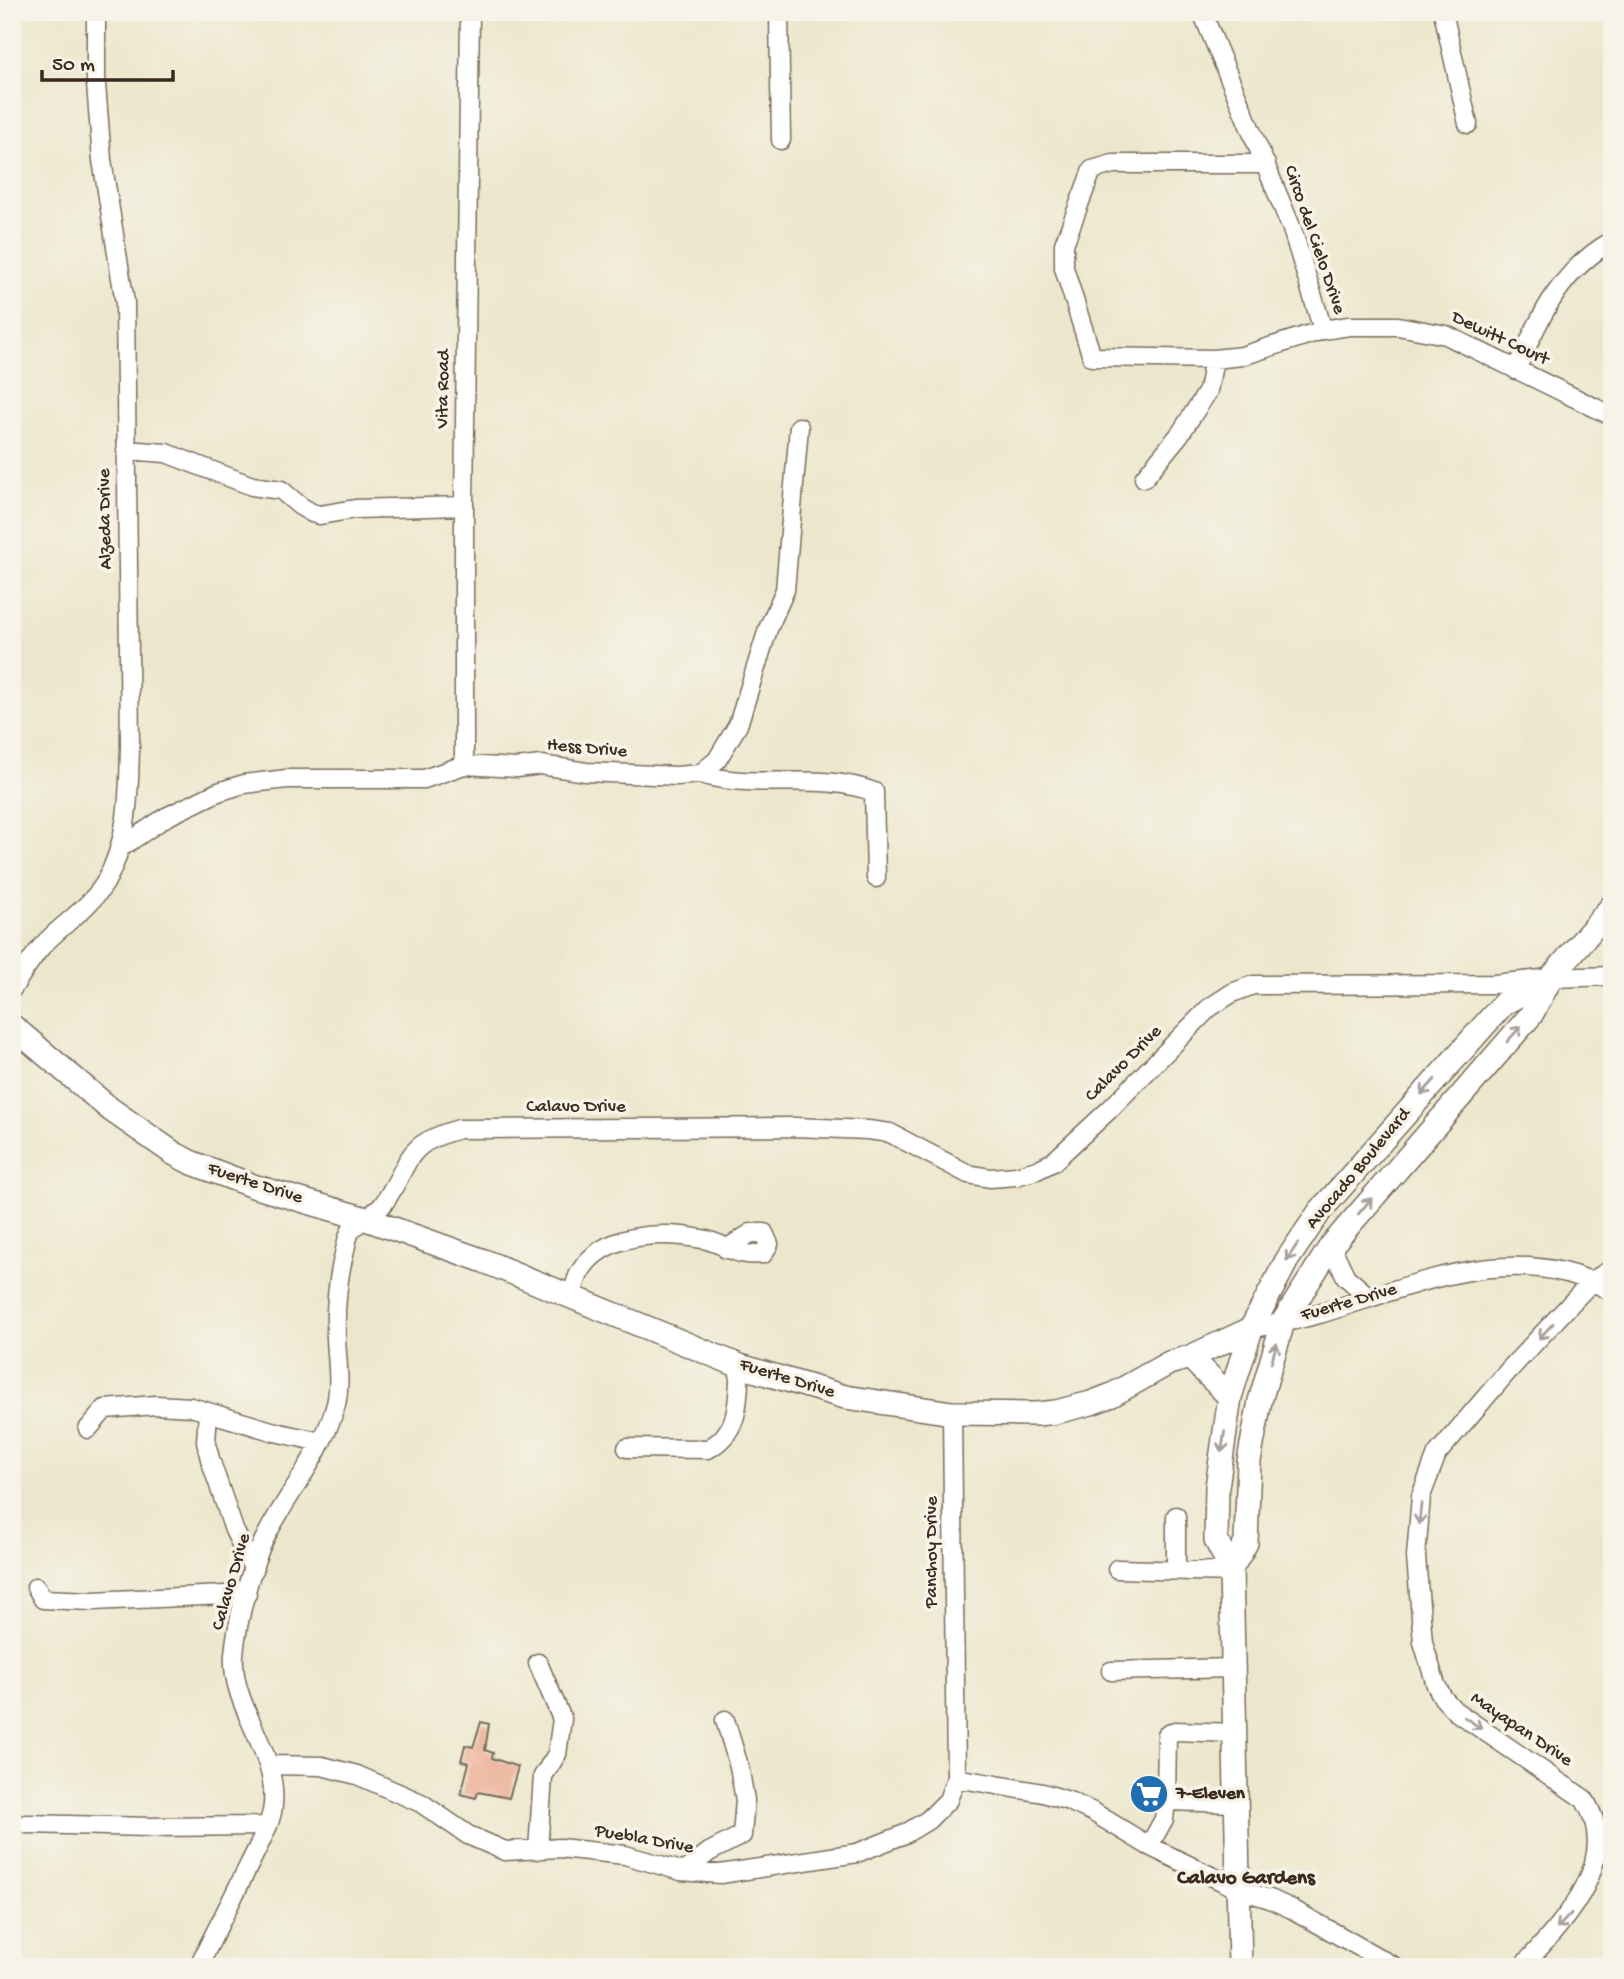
<svg xmlns="http://www.w3.org/2000/svg" width="1624" height="1979" viewBox="0 0 1624 1979" font-family="'Gochi Hand',sans-serif">
<rect width="100%" height="100%" fill="#f7f3e8"/>
<filter id="ink" filterUnits="userSpaceOnUse"><feTurbulence type="fractalNoise" baseFrequency=".0143" numOctaves="2"/><feDisplacementMap in="SourceGraphic" scale="14" xChannelSelector="R" yChannelSelector="G"/><feConvolveMatrix kernelMatrix="1 2 1 2 8 2 1 2 1" color-interpolation-filters="sRGB"/></filter>
<filter id="wash" filterUnits="userSpaceOnUse"><feTurbulence type="fractalNoise" baseFrequency=".00686" numOctaves="4" result="noise"/><feDisplacementMap in="SourceGraphic" scale="28" xChannelSelector="R" yChannelSelector="G"/><feGaussianBlur stdDeviation="1.57" result="paint"/><feColorMatrix in="noise" values="0 0 0 0 0 0 0 0 0 0 0 0 0 0 0 0 0 1.4 0 .05"/><feComposite in="paint" operator="in"/></filter>
<g filter="url(#wash)">
<rect width="100%" height="100%" fill="#ece7cc"/>
<g id="blocks">
<path fill="#eba98e" d="M481,1722L489,1724L485,1750L493,1753L492,1758L518,1767L509,1798L478,1792L476,1798L461,1794L469,1763L461,1761L465,1745L473,1747Z"/>
</g>
</g>
<g filter="url(#ink)">
<use href="#blocks" fill-opacity="0" stroke="#796c5b" stroke-width="2"/>
<g fill="none" stroke-linecap="round" stroke-linejoin="round">
<g stroke="#796c5b" stroke-width="21">
<path id="minor" d="M779,12L781,140
M1202,12L1292,229L1323,330
M1443,12L1468,124
M1266,164H1113L1092,170L1064,244V268L1092,357L1214,359L1242,356L1323,330L1349,326H1398L1446,335L1612,416
M1516,370C1540,318 1559,271 1612,241
M126,450L166,453L252,486L281,490L300,506L312,513L320,515L355,509L464,506
M1144,478L1180,434L1208,391L1214,359
M464,765V506L470,12
M700,774C757,791 819,771 874,792L876,878
M120,848L166,817L218,792L244,784L287,779H424L464,765L517,768L541,765L586,772L677,776L700,774L717,760L738,725L768,629L785,590L799,427
M12,989C22,974 32,957 44,944C63,924 90,907 105,883C129,841 129,792 130,745L125,303L102,160L96,84V12
M1331,1246L1346,1277L1369,1297
M571,1297C574,1289 576,1279 580,1272C603,1232 663,1231 702,1239C728,1244 732,1257 763,1254L769,1244L764,1233H751L726,1249
M1251,1329C1273,1324 1297,1320 1319,1314C1412,1286 1520,1236 1612,1292
M208,1412L206,1442L210,1459L234,1530L254,1570
M88,1429L105,1409L156,1405L191,1407L275,1432L321,1442
M627,1448L708,1449C742,1430 737,1400 740,1366
M1117,1569L1231,1572
M1176,1570V1516
M36,1587L43,1599L92,1601L247,1594
M538,1663L562,1719L557,1754L543,1776L538,1850
M1111,1671L1233,1668
M1235,1733L1175,1731L1167,1735L1166,1801L1237,1803
M270,1765L322,1766L357,1775L421,1803L468,1835L505,1851L560,1848L625,1855L681,1871L720,1874L857,1853L905,1834L928,1820L948,1800L956,1778L952,1413
M956,1778L1043,1793L1069,1801L1093,1812L1149,1846L1240,1890L1270,1899L1292,1909L1395,1967
M26,1824L150,1827L268,1826
M1149,1846L1164,1819L1166,1801
M685,1871L709,1852L742,1835L745,1800L739,1766L725,1720
M198,1967L259,1845C265,1832 272,1819 273,1805C278,1750 230,1707 234,1654C237,1622 251,1564 266,1536C287,1495 320,1456 334,1411C342,1388 337,1362 336,1338C335,1309 337,1282 344,1254C346,1247 347,1235 352,1229C361,1219 377,1214 384,1203C413,1160 402,1145 459,1129L795,1127L868,1130L890,1133L968,1174L990,1178L1016,1176L1037,1170L1053,1162L1109,1110L1209,1008L1232,993L1253,985L1494,984L1551,978L1612,976
M1522,1967C1563,1922 1624,1861 1584,1799L1455,1711L1443,1698L1436,1685L1423,1642L1416,1557L1421,1496L1437,1454L1509,1370L1592,1281L1612,1269"/>
</g>
<g stroke="#796c5b" stroke-width="26">
<path id="major" d="M12,1026L110,1109L173,1153L190,1162L253,1186L366,1219L484,1261L740,1366L845,1397L952,1413L1037,1414L1056,1412L1091,1403L1112,1395L1169,1363L1190,1357L1251,1329
M1190,1357L1230,1397
M1231,1569L1246,1543L1249,1461L1260,1401L1283,1322L1331,1246L1531,1015L1551,978L1612,906
M1240,1967L1231,1569L1216,1540L1217,1487L1230,1397L1251,1329L1287,1260L1320,1211L1504,1003L1551,978"/>
</g>
<use href="#minor" stroke="#fff" stroke-width="18"/>
<use href="#major" stroke="#fff" stroke-width="23"/>
</g>
<defs><path id="oneway-shaft" d="M-6 0H5M1.5-3L5.5 0L1.5 3" fill="none" stroke-width="1.6" stroke-linecap="round" stroke-linejoin="round" transform="scale(1.75)"/></defs>
<g stroke="#a79f9a">
<use href="#oneway-shaft" transform="translate(1514 1034) rotate(-49)"/>
<use href="#oneway-shaft" transform="translate(1428 1087) rotate(132)"/>
<use href="#oneway-shaft" transform="translate(1365 1206) rotate(-50)"/>
<use href="#oneway-shaft" transform="translate(1292 1252) rotate(123)"/>
<use href="#oneway-shaft" transform="translate(1546 1331) rotate(133)"/>
<use href="#oneway-shaft" transform="translate(1274 1353) rotate(-74)"/>
<use href="#oneway-shaft" transform="translate(1223 1442) rotate(99)"/>
<use href="#oneway-shaft" transform="translate(1420 1514) rotate(96)"/>
<use href="#oneway-shaft" transform="translate(1473 1723) rotate(34)"/>
<use href="#oneway-shaft" transform="translate(1564 1921) rotate(133)"/>
</g>
</g>
<defs>
<g id="supermarket-disc" transform="scale(2.0125)"><circle r="9.5" fill="#1f6fb2" stroke="#f7f3e8"/><path d="M-6-5.5h2.5l.6 2H6L4.5 2H-2.5L-4.4-4H-6ZM-1.5 3.2a1.3 1.3 0 1 0 .1 0ZM3 3.2a1.3 1.3 0 1 0 .1 0Z" fill="#fff"/></g>
</defs>
<g fill-rule="evenodd">
<use href="#supermarket-disc" x="1149" y="1794"/>
</g>
<g text-anchor="middle" dominant-baseline="central" stroke-width="7" stroke-linejoin="round" paint-order="stroke">
<g font-size="19" fill="#3b2a1e" stroke="#f7f3e8">
<text transform="translate(1314 240) rotate(71)">Circo del Cielo Drive</text>
<text transform="translate(1500 339) rotate(25)">Dewitt Court</text>
<text transform="translate(444 389) rotate(-89)">Vita Road</text>
<text transform="translate(106 519) rotate(-91)">Alzeda Drive</text>
<text transform="translate(587 749) rotate(5)">Hess Drive</text>
<text transform="translate(1124 1064) rotate(-45)">Calavo Drive</text>
<text x="576" y="1107">Calavo Drive</text>
<text transform="translate(1359 1169) rotate(-50)">Avocado Boulevard</text>
<text transform="translate(255 1184) rotate(18)">Fuerte Drive</text>
<text transform="translate(1349 1303) rotate(-16)">Fuerte Drive</text>
<text transform="translate(787 1379) rotate(17)">Fuerte Drive</text>
<text transform="translate(932 1552) rotate(-90)">Panchoy Drive</text>
<text transform="translate(232 1582) rotate(-74)">Calavo Drive</text>
<text transform="translate(1521 1730) rotate(34)">Mayapan Drive</text>
<text transform="translate(644 1840) rotate(10)">Puebla Drive</text>
</g>
<g font-size="19" font-weight="bold" fill="#3b2a1e" stroke="#f7f3e8" text-anchor="start">
<text x="1176" y="1794">7-Eleven</text>
</g>
<g font-size="21" font-weight="bold" fill="#3b2a1e" stroke="#f7f3e8">
<text x="1246" y="1879">Calavo Gardens</text>
</g>
</g>
<rect width="1624" height="1979" fill="none" stroke="#f7f3e8" stroke-width="42"/>
<path d="M42 70v10h131v-10" fill="none" stroke="#3b2a1e" stroke-width="3.5"/>
<text x="52" y="70" font-size="21" fill="#3b2a1e" stroke="#f7f3e8" stroke-width="5" paint-order="stroke">50 m</text>
</svg>
